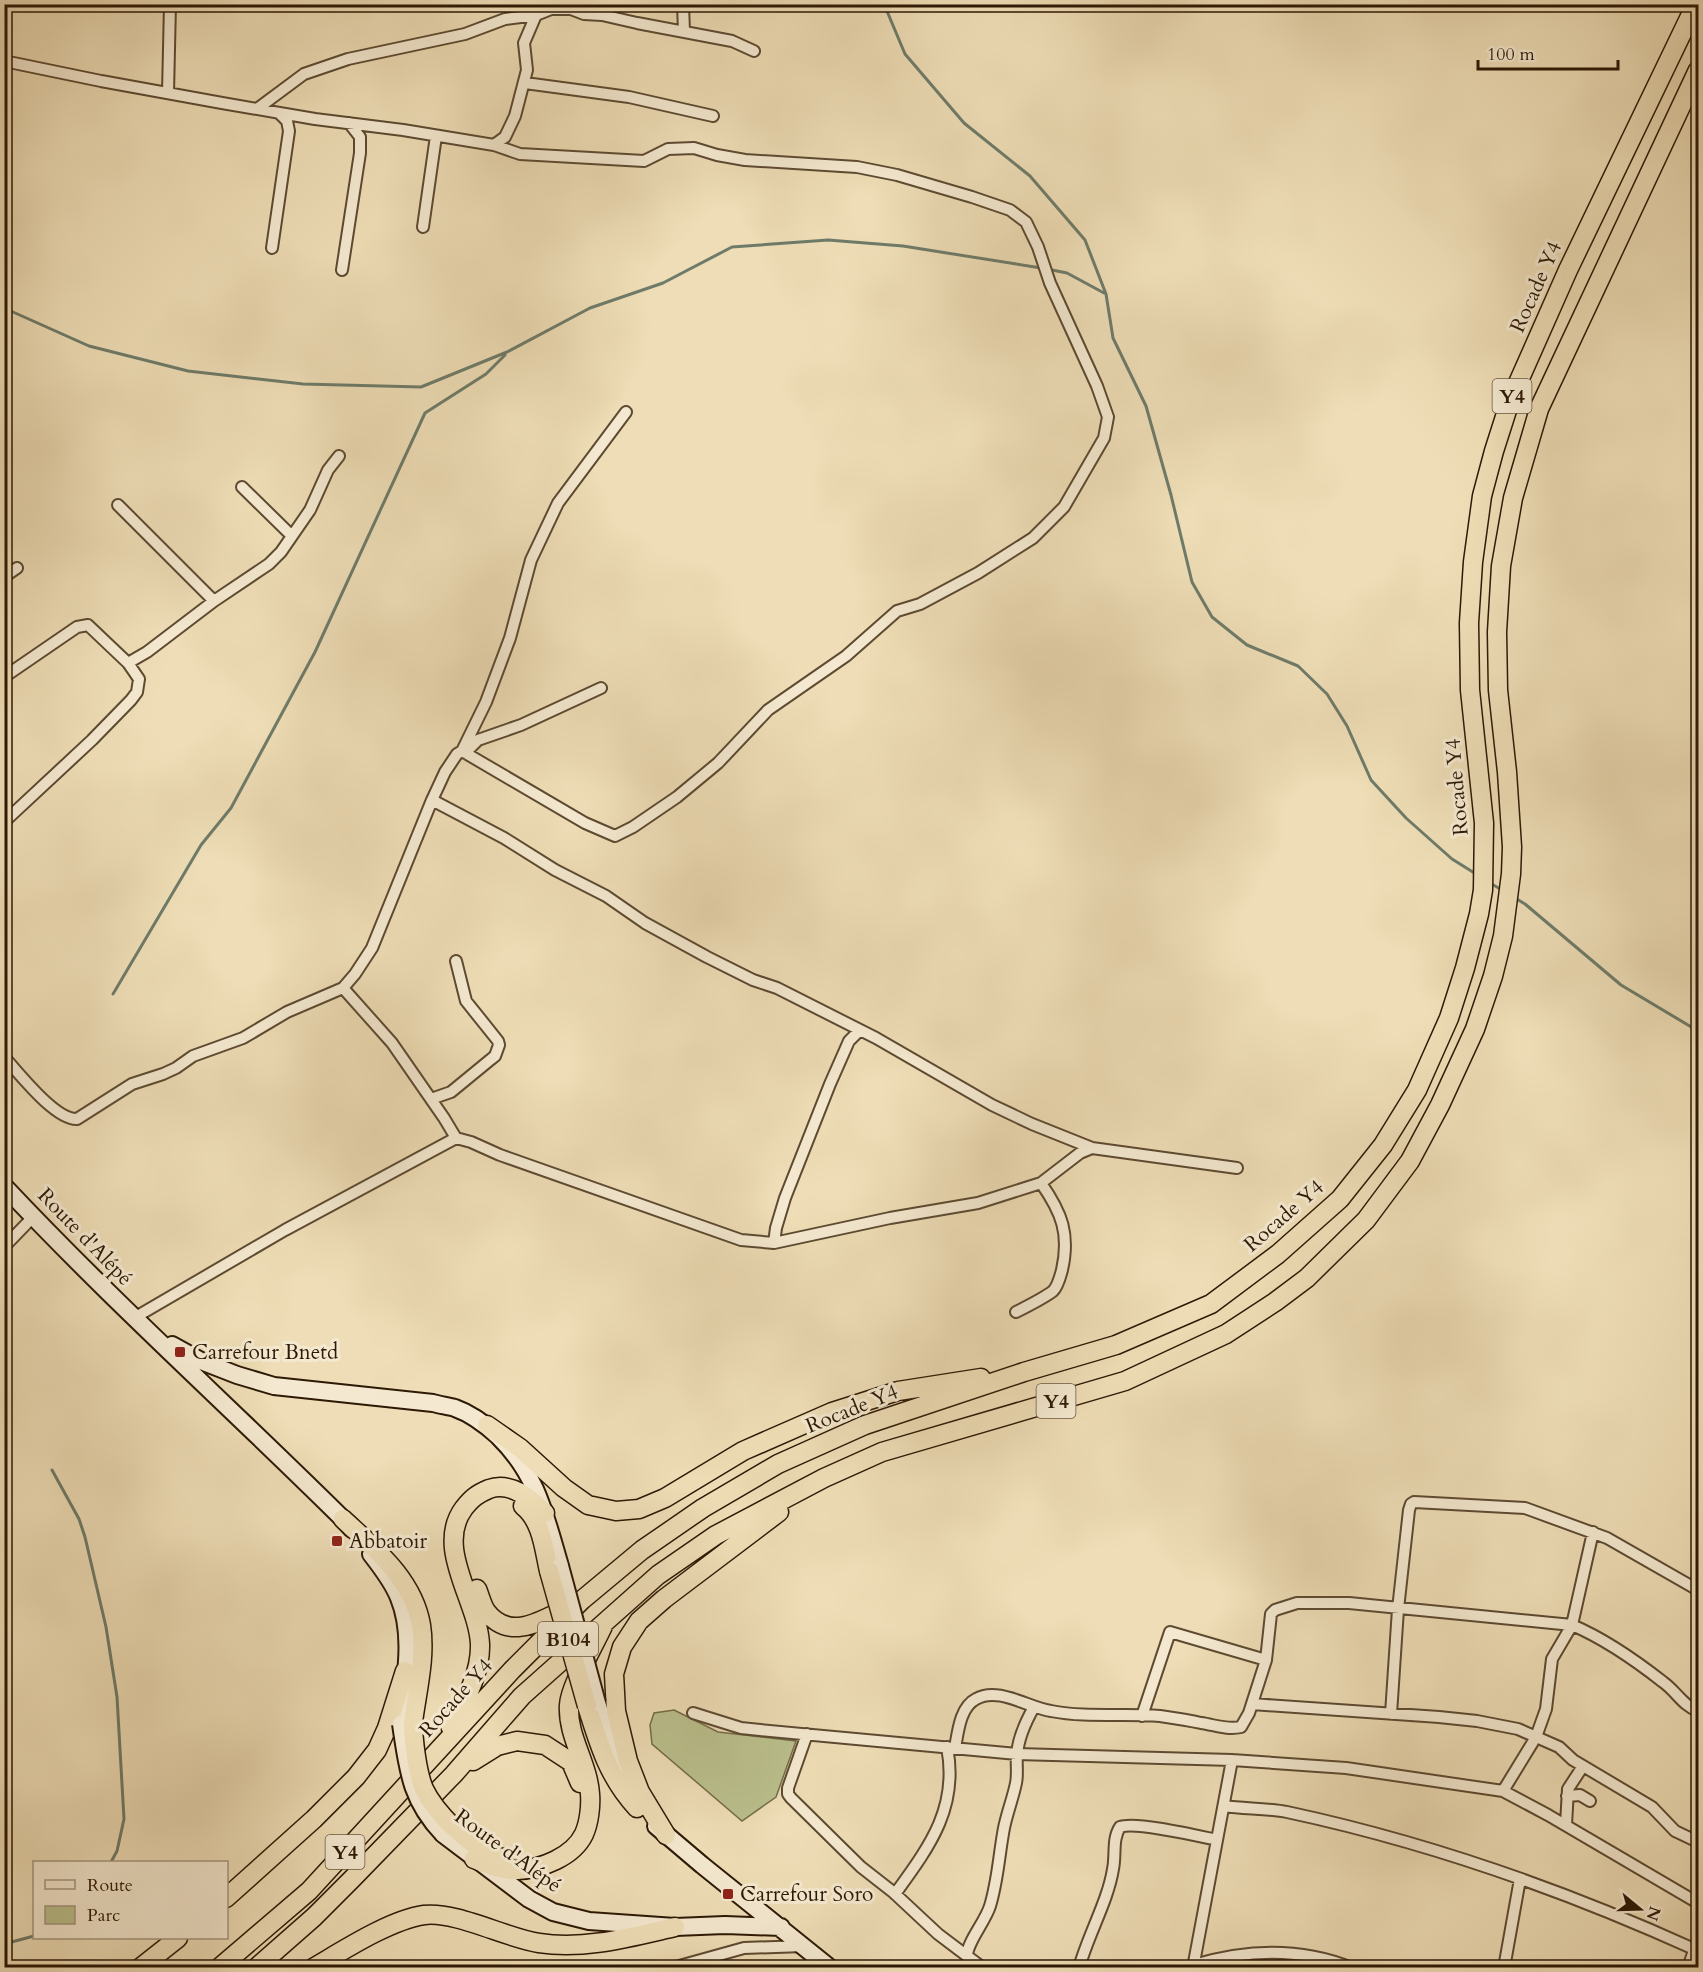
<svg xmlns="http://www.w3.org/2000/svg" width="1703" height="1972" viewBox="0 0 1703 1972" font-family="Cardo,serif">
<rect width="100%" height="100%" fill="#eeddb6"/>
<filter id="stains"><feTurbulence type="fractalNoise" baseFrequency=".00333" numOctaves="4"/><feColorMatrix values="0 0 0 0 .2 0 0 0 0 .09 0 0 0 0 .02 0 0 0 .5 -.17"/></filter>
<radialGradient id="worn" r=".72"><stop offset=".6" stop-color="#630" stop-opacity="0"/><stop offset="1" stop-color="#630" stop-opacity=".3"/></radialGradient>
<path fill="#bac08d" stroke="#746c49" stroke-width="1.5" d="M674,1710L718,1732L796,1741L776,1797L742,1821L652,1744L650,1725L654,1713Z"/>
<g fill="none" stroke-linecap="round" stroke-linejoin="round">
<path stroke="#6e7b69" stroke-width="3" d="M884,4L905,54L964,123L1030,176L1085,240L1106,294L1113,338L1146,406L1171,495L1192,582L1212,617L1247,645L1298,666L1327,694L1347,726L1371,780L1406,818L1452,859L1476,874
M1047,269L1067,273L1104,293
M4,308L89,346L188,371L303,384L421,387L507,352L590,308L663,283L732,247L828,240L903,246L1041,268
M1490,883L1502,890
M1515,898L1525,904L1621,985L1698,1031
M113,994L201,845L231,808L315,652L425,413L486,374L505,355
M52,1470L79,1519L85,1537L106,1627L117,1697L124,1819L117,1851L111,1862
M4,1944L34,1936"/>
<g stroke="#5d4a31" stroke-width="14">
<path id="minor" d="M683,4L684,32
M4,7L12,4
M4,61L101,81L222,103L315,119L403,130L494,145L520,154L644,161L668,149L694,148L717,155L745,160L857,167L897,175L972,197L1010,210L1026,222L1038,247L1050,283L1097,386L1108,417L1104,438L1064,507L1033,538L978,573L920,604L897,611L846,656L768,710L718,763L677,797L633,827L615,836L585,823L462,751L457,754L445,772L432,800L372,948L355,974L343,988L287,1012L243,1038L193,1056L176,1068L163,1074L132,1084L77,1119C55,1120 19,1073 4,1057
M525,83L629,97L713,116
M168,93L170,4
M257,109L304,74L348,59L465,34L505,19L536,15L542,4
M494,145L505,137L515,116L527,70L524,43L536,15L551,9H571L584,14L602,15L637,23L732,41L754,51
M423,227L436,136
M272,248L289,131L287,121L279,113
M342,270L360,153V137L349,123
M242,487L292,536
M118,505L214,601
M4,577L17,568
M128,663L147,652L214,601L269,564L281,552L310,510L328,470L339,456
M4,677L77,627L88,625L128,663L139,679L137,692L131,700L92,740L4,822
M462,751L486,702L510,638L531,560L558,503L626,412
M465,753L478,740L521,725L601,688
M432,800L504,838L555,870L606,896L645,923L707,957L753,980L777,988L876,1038L992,1105L1032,1124L1092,1148L1237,1168
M343,988L392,1043L444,1118L456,1138
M431,1099L451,1092L490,1060L495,1056L499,1045L498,1041L466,1001L456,961
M774,1243L776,1228L785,1198L830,1084L849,1041L860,1030
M4,1247L34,1216
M1016,1312C1026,1307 1044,1298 1053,1291C1058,1286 1060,1277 1062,1270C1070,1234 1062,1213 1041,1183
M134,1318L285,1230L456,1138L471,1142L500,1155L741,1240L774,1243L890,1218L978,1203L1041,1183L1080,1153L1092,1148
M1252,1704L1439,1717L1477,1721L1518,1729L1559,1747L1573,1760L1652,1807L1675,1831L1698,1842
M693,1713L741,1728L760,1730L1017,1754L1232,1760L1346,1768L1503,1791L1548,1815L1698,1903
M1391,1714L1398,1609L1409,1510L1411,1504L1414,1502L1525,1508L1607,1538L1698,1590
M1142,1716L1170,1632L1266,1660
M807,1734L788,1788V1794L791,1798L861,1867L893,1892L938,1934L983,1968
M955,1748C958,1732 960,1707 976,1699C998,1686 1029,1708 1051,1711C1087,1718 1124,1713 1160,1716C1174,1718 1188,1720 1201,1723C1215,1725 1227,1730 1241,1727L1249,1713L1266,1660L1271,1614L1275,1610L1297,1603H1349L1572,1625C1605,1639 1635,1660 1663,1682C1676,1691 1683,1706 1698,1711
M1503,1791L1536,1737L1546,1709L1552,1659L1572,1625L1593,1532
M1567,1796L1580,1795L1590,1801
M1224,1806C1244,1809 1267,1808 1287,1812C1427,1842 1564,1890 1694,1949
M1566,1825L1568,1789L1583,1766
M895,1894C929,1847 959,1808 947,1747
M967,1955C968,1941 985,1922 990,1906C998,1880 999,1854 1004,1828C1007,1813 1013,1798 1016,1783C1018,1774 1016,1764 1017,1755C1018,1739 1026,1721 1034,1707
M1194,1965C1247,1949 1300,1947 1352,1968
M672,1968L744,1948L804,1946
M1079,1968C1088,1935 1108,1901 1113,1869C1116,1855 1112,1839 1120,1827C1135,1821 1198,1836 1217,1840
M1193,1968L1232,1760
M1504,1968L1520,1879
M1688,1968L1698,1939"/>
</g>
<g stroke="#2d1905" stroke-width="20">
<path id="secondary" d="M4,1186C113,1302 231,1408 343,1519L352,1529
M172,1345L201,1361L237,1375L274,1386L433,1403C440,1405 448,1406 455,1408C472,1414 486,1425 498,1436C537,1474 545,1515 560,1566
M371,1554C381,1567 393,1582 399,1598C415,1637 404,1683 401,1724
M597,1703L612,1751L619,1768
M656,1826L702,1865L830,1968
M443,1834L529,1899L553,1912L589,1921L675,1927L725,1925L781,1927"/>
</g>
<g stroke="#2d1905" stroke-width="21">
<path id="trunk" d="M487,1425L520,1448L564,1488L588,1505L616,1511L639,1509L665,1498L743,1451L832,1412L898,1391L981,1378
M523,1506C542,1521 544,1549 549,1571
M343,1519C375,1549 413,1579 421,1625C426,1657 417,1691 413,1722
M477,1589C480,1596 482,1605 486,1611C509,1642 541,1621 567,1608
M587,1706C599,1745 609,1778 637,1808
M450,1726C465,1703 481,1672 480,1644C478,1601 434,1548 464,1508C472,1498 477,1494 489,1489C511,1481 531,1499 545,1513
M473,1761L497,1746L517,1741L545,1745L571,1762L580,1783
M453,1827C467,1838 485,1856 503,1858
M666,1835L640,1792L628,1761L616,1711L614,1674L622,1647L639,1621L664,1599L779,1512
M474,1859C487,1864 503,1871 518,1870C541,1869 573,1857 584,1834C589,1823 591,1806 590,1794C588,1763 567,1736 569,1705C570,1686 594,1646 603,1626
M226,1898L314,1819L356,1777L377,1750L387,1728L405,1671
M140,1968L178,1938
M219,1968L309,1891L512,1670L582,1600L642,1550L703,1508L778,1464L865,1425L1024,1372L1116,1345L1211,1304L1278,1254L1340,1199L1383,1145L1417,1090L1449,1018L1465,968L1479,914L1483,890L1484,823L1470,690L1469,623L1473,562L1482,496L1494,451L1510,401L1568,270L1696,4
M256,1968L314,1917L351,1880L454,1774L522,1696L658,1575L716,1535L824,1478L882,1452L1125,1381L1226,1334L1275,1302L1307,1278L1366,1220L1410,1161L1440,1105L1475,1029L1493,976L1503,936L1511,874L1512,847L1507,772L1498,690L1497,632L1501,566L1513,498L1539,409L1698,70
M313,1968C344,1950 390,1920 424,1915C456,1911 506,1938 539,1943C585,1950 631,1937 675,1927"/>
</g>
<use href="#minor" stroke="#f4e9d0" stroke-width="10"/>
<use href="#secondary" stroke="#f4e9d0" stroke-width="16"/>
<use href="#trunk" stroke="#eeddb6" stroke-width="18"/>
<g stroke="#2d1905" stroke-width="20" stroke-linecap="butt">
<path id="secondary-bridge" d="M560,1566L597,1703
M401,1724C408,1770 410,1799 443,1834"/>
</g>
<g stroke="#2d1905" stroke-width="21" stroke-linecap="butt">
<path id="trunk-bridge" d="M549,1571L587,1706
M413,1722C413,1739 417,1773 424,1789C431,1804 441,1815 453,1827"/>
</g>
<use href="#secondary-bridge" stroke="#f4e9d0" stroke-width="16"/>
<use href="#trunk-bridge" stroke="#eeddb6" stroke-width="18"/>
</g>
<g fill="#8f2418" stroke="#f4e9d0" stroke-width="2">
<rect x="174" y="1346" width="12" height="12" rx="3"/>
<rect x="331" y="1535" width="12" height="12" rx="3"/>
<rect x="722" y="1888" width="12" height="12" rx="3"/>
</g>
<g text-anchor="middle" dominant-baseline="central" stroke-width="6" stroke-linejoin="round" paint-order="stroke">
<g fill="#f4e9d0" stroke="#695742" stroke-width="1.5">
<rect x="1492.5" y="379" width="39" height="34" rx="4.5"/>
<rect x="1036.5" y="1384" width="39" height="34" rx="4.5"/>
<rect x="538" y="1622" width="60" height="34" rx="4.5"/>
<rect x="325.5" y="1835" width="39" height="34" rx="4.5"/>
</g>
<g font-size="20" font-weight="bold" fill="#2d1905">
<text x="1512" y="396">Y4</text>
<text x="1056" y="1401">Y4</text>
<text x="568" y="1639">B104</text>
<text x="345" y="1852">Y4</text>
</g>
<g font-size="21" fill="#2d1905" stroke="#f4e9d0">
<text transform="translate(1536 287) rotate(-66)">Rocade Y4</text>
<text transform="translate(1457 787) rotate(-95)">Rocade Y4</text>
<text transform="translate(1284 1216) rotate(-41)">Rocade Y4</text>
<text transform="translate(85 1237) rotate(46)">Route d'Alépé</text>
<text transform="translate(852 1409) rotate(-22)">Rocade Y4</text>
<text transform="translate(456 1698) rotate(-48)">Rocade Y4</text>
<text transform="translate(508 1851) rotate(36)">Route d'Alépé</text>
</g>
<g font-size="21" fill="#2d1905" stroke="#f4e9d0" text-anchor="start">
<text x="192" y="1352">Carrefour Bnetd</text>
<text x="349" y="1541">Abbatoir</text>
<text x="740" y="1894">Carrefour Soro</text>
</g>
</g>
<rect width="1703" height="1972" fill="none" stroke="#eeddb6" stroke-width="24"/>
<rect x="6" y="6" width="1691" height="1960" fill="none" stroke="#2d1905" stroke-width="3"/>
<rect x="12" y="12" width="1679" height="1948" fill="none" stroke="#2d1905" stroke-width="1.5"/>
<rect x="33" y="1861" width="195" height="78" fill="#f4e9d0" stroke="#a4967f" stroke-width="1.5"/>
<rect x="45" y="1880" width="30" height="9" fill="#f4e9d0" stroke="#a4967f" stroke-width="1.5"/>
<text x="87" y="1891" font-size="18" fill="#2d1905">Route</text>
<rect x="45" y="1906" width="30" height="18" fill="#bac08d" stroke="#a4967f" stroke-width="1.5"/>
<text x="87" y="1921" font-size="18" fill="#2d1905">Parc</text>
<g transform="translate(1640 1909) rotate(109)" stroke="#f4e9d0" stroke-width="4.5" paint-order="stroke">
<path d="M0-4.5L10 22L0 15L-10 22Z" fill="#2d1905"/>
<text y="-9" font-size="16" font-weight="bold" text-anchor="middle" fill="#2d1905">N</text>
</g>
<path d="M1478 60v9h140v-9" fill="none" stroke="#2d1905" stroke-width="3"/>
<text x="1487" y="60" font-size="18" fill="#2d1905" stroke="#f4e9d0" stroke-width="4.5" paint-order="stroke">100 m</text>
<rect width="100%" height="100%" filter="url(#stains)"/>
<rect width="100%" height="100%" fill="url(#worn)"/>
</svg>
